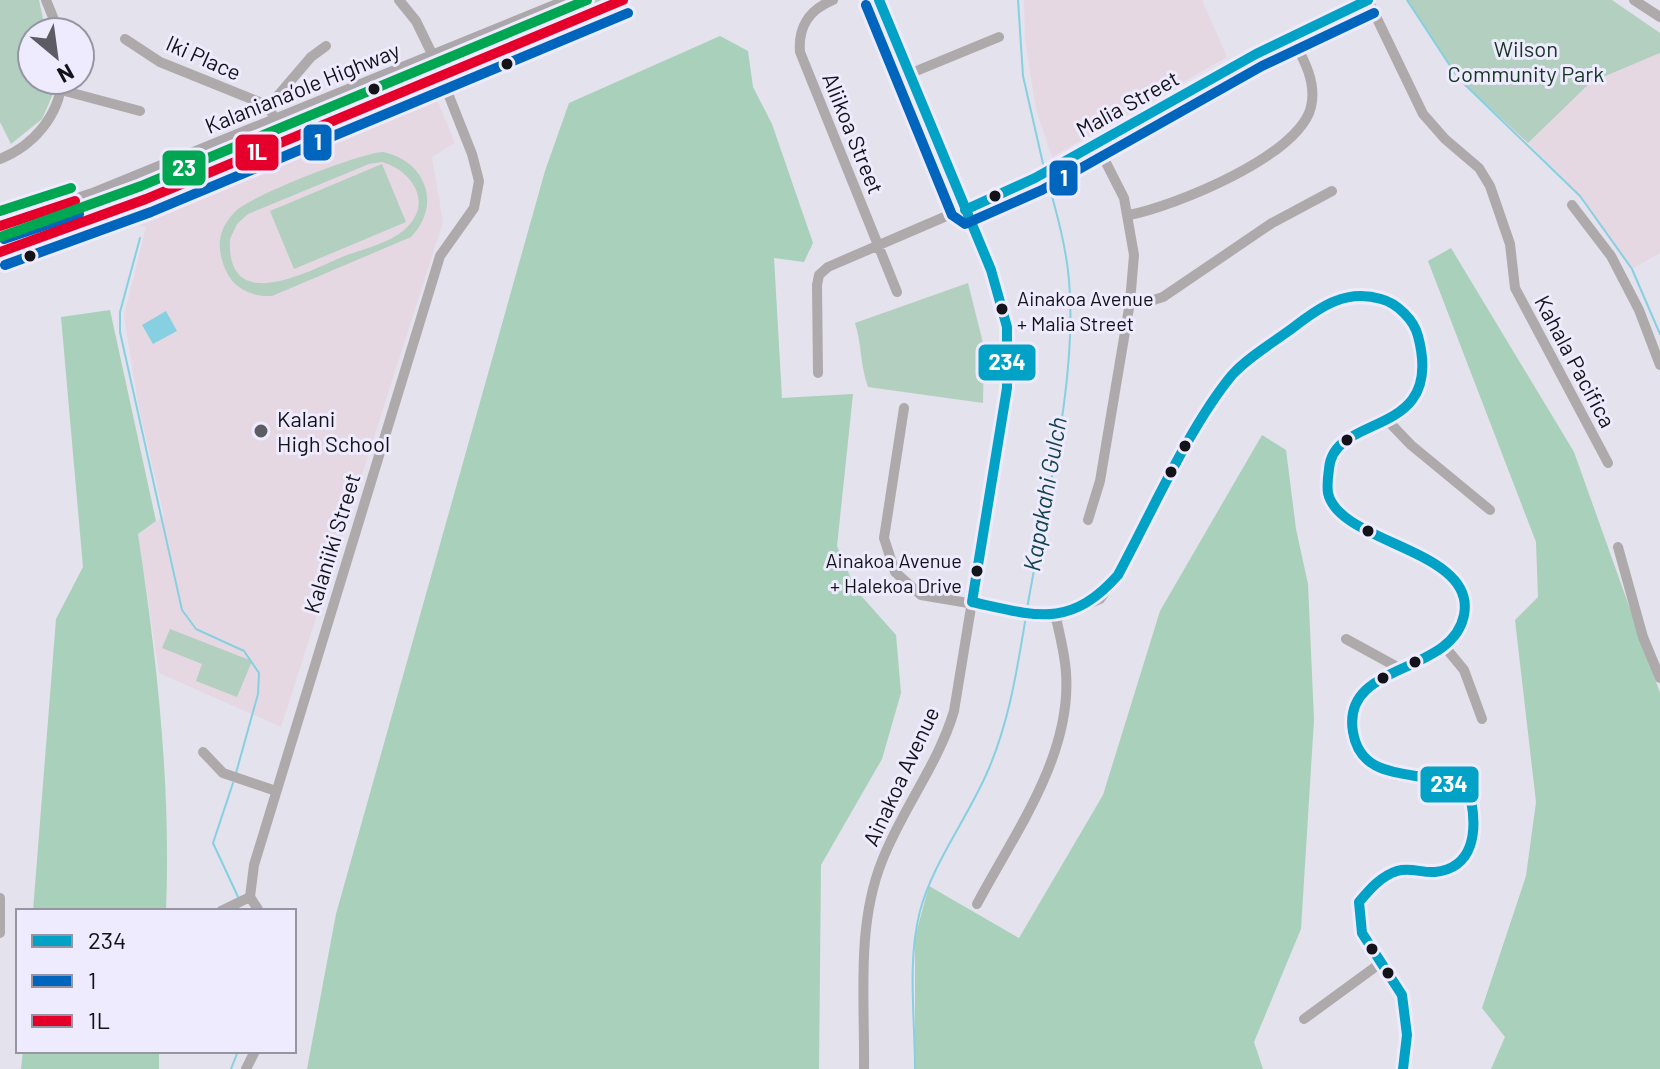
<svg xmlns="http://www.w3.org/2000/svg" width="1660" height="1069" viewBox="0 0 1660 1069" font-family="Barlow,sans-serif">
<rect width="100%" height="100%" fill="#e4e2ec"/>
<path fill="#e6d8e2" d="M1024,0H1202L1227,57L1052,157L1036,109L1025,40Z
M1660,53V253L1632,269L1580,196L1528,143L1591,82Z
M433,90L455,143L432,157L443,222L281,727L159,673L138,534L164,516L138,403L124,316L146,227L129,222L110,224Z"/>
<path fill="#b2cfbf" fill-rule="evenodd" d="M0,0H39L46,32H32V80H56L57,85L42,119L11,144L0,122Z
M585,0H602L520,35L526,27Z
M1407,0H1612L1660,33V53L1591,82L1528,143L1458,78Z
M383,152C426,161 442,205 411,237L272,296C253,297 234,289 226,271C220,257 217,243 223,229C226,222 232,214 238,209C259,193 357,154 383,152ZM382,162C410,170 433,200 408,226C393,243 362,249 342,257C307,272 226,316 230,239L237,224L248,214L369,164Z
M382,164L406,222L294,269L270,211Z
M968,283L984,347L983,403L868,387C860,365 862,345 855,323Z
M170,629L252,661L237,697L196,681L202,664L162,648Z"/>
<path fill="#a9d0ba" d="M720,36L748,51L753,87L772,124L813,243L804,262L774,258L782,398L853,394L837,546L856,590L896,635L901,693L882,759L821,865L819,1069H307L336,914L545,171L569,103Z
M1451,248L1574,452L1660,693V1069H1491L1505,1037L1482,1008L1526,876L1536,802L1515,620L1538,597L1536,542L1428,261Z
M110,310L156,521L138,534C157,660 171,784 166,911H33L56,619L83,567L61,317Z
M1262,435L1286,450L1296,529L1308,584L1314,720L1301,929L1254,1042L1263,1069H915V937L929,886L1019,938L1103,795L1160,611Z
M23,1051H159V1069H21Z"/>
<path fill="#86d0e1" d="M166,311L177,331L153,344L142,325Z"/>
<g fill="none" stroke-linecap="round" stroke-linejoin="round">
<path stroke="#86d0e1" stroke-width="2" d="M1018,0L1023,76L1044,168
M1407,0L1458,78L1580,196L1632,269L1660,334
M140,238L120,312V332L182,610L196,629L244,651L259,673L258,694L236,773
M1027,609C1044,507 1078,383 1069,280C1066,245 1056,211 1047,178
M233,783L213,843L239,899
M231,1069L238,1051
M915,1069C915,1018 907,961 920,911C933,863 966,820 986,775C1009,724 1017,670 1026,616"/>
<path stroke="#aeaaab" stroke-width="10" d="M46,0L59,32
M833,0C809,10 798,26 800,52L897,292
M1368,0L1423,114L1445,139L1479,168L1490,186L1510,244L1515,288L1608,463
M1634,0L1660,17
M125,39L160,62L269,106L275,121
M909,74L999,37
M61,90L140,111
M269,106L311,57L326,46
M0,159C33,146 59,116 62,80
M1572,205L1611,256L1639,310L1660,365
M1129,215C1175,206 1299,156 1311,107C1317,81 1303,58 1291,36
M1130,302H1147L1163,297L1272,223L1332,191
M818,373L817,285L819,275L828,267L1035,178L1256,54L1368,0
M904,408L884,538L895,572L921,595L1056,618L1100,599L1118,575L1210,406L1234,373L1322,305L1347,296H1371L1389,301L1415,324L1425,362L1418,394L1388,421L1343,441L1329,464L1328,495L1346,519L1444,569L1458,586L1465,612L1459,629L1445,647L1362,690L1353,710V734L1366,760L1394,775L1447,783L1471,800C1479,832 1476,867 1435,872C1423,873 1410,867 1398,871C1379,877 1371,887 1359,902L1362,933L1402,995L1407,1035L1403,1069
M1388,421L1411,445L1490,510
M1088,520L1100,481L1130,302L1134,255L1124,198L1096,143
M1618,547L1643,637L1660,678
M1346,639L1399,668
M1445,647L1464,670L1482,719
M203,752L223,773L276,791
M0,898V933
M977,904C1014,834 1072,756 1066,673C1065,655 1060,636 1056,618
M221,911L250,897
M259,911L250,897L254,865L440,256L474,208L479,181L472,154L434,58L416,21L399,0
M1304,1019L1382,962
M246,1069L255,1051
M864,1069C865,1001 856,926 882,861C902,809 938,765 954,711L1007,388C1010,345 1006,311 991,270L879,0"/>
<path stroke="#aca7ab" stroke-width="14" d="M0,226L93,195L572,0
M0,252L146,199L623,0"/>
<g stroke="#edebfd" stroke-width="16">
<path id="bus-1" d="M879,0L991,270L1007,327V388L972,602C1036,616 1070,629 1118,575C1151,514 1189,427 1232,375C1248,357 1274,342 1294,327C1321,306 1346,289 1381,299C1397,303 1414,320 1418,336C1446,441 1333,411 1329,469C1328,476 1327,486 1328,493C1339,544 1477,549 1464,615C1452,676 1341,661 1353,732C1361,781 1412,770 1446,783C1455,786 1463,795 1471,800C1477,831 1474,868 1435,872C1422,873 1410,867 1397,871C1381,876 1370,889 1359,902L1362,933L1402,995L1407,1035L1403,1069
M965,210L1035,178L1256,54L1368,0"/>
</g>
<g stroke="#edebfd" stroke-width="16">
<path id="bus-2" d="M866,5L952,215L965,224L1042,190L1262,66L1374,13
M4,239L79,214
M5,265L151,212L628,13"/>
</g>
<g stroke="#edebfd" stroke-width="16">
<path id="bus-3" d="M0,226L75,201
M0,252L146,199L623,0"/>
</g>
<g stroke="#edebfd" stroke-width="16">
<path id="bus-4" d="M0,211L71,188
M0,237L141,186L587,0"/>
</g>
<use href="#bus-1" stroke="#01a2c5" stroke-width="10"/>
<use href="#bus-2" stroke="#0065bd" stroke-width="10"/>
<use href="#bus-3" stroke="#e4002b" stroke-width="10"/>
<use href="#bus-4" stroke="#00a651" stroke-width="10"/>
</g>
<g fill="#141319" stroke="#edebfd" stroke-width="3">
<circle cx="507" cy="64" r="7"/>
<circle cx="374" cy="89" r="7"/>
<circle cx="995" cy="196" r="7"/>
<circle cx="30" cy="256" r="7"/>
<circle cx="1002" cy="309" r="7"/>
<circle cx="1347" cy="440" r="7"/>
<circle cx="1185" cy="446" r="7"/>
<circle cx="1171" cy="472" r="7"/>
<circle cx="1368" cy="531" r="7"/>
<circle cx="977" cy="571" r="7"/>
<circle cx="1415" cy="662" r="7"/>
<circle cx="1383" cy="678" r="7"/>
<circle cx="1372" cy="949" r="7"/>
<circle cx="1388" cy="973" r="7"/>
</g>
<circle fill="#5d5b63" stroke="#edebfd" stroke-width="3" cx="261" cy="431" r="8"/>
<g text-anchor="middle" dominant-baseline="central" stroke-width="6" stroke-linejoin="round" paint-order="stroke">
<g font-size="20" fill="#141319" stroke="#edebfd" text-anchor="start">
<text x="1017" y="298">Ainakoa Avenue<tspan x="1017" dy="25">+ Malia Street</tspan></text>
<text x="962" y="560" text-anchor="end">Ainakoa Avenue<tspan x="962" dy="25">+ Halekoa Drive</tspan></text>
</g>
<g font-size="22" fill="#163622" stroke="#edebfd">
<text x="1526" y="48">Wilson<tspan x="1526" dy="25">Community Park</tspan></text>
</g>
<g font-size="22" fill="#141319" stroke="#edebfd">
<text transform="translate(204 57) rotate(24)">Iki Place</text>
<text transform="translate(302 87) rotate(-22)">Kalaniana’ole Highway</text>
<text transform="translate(1127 103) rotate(-29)">Malia Street</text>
<text transform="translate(854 133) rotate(68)">Aliikoa Street</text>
<text transform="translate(1576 361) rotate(62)">Kahala Pacifica</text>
<text transform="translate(331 543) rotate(-73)">Kalaniiki Street</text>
<text transform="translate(900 776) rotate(-65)">Ainakoa Avenue</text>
</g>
<g font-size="22" fill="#141319" stroke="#edebfd" text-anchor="start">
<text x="277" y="418">Kalani<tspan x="277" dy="25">High School</tspan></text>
</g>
<g font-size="24" font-style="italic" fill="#13434c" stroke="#edebfd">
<text transform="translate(1044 494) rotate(-80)">Kapakahi Gulch</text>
</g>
</g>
<g stroke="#edebfd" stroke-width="3">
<rect x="302" y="123" width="31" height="39" rx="8" fill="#0065bd"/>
<rect x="234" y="133" width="46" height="39" rx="8" fill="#e4002b"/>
<rect x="161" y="149" width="46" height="38" rx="8" fill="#00a651"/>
<rect x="1048" y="159" width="31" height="38" rx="8" fill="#0065bd"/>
<rect x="977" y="343" width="60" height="39" rx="8" fill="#01a2c5"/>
<rect x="1419" y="765" width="61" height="39" rx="8" fill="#01a2c5"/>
</g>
<g font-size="22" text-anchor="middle" font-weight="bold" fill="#fff">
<text x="318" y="150">1</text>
<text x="257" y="160">1L</text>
<text x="184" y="176">23</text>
<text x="1064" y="186">1</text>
<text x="1007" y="370">234</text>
<text x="1449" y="792">234</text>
</g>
<rect x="16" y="909" width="280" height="144" fill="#edebfd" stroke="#9695a2" stroke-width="2"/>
<rect x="32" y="935" width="40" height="12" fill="#01a2c5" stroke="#9695a2" stroke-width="2"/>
<text x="88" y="949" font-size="24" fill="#141319">234</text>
<rect x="32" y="975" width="40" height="12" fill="#0065bd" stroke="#9695a2" stroke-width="2"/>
<text x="88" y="989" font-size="24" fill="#141319">1</text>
<rect x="32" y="1015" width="40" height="12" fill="#e4002b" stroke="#9695a2" stroke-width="2"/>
<text x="88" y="1029" font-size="24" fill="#141319">1L</text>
<g transform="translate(56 56) rotate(151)"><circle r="38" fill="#edebfd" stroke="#9695a2" stroke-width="2"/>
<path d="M0-6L14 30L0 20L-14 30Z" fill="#5d5b63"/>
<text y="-12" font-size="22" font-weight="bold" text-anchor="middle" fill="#141319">N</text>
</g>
</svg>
